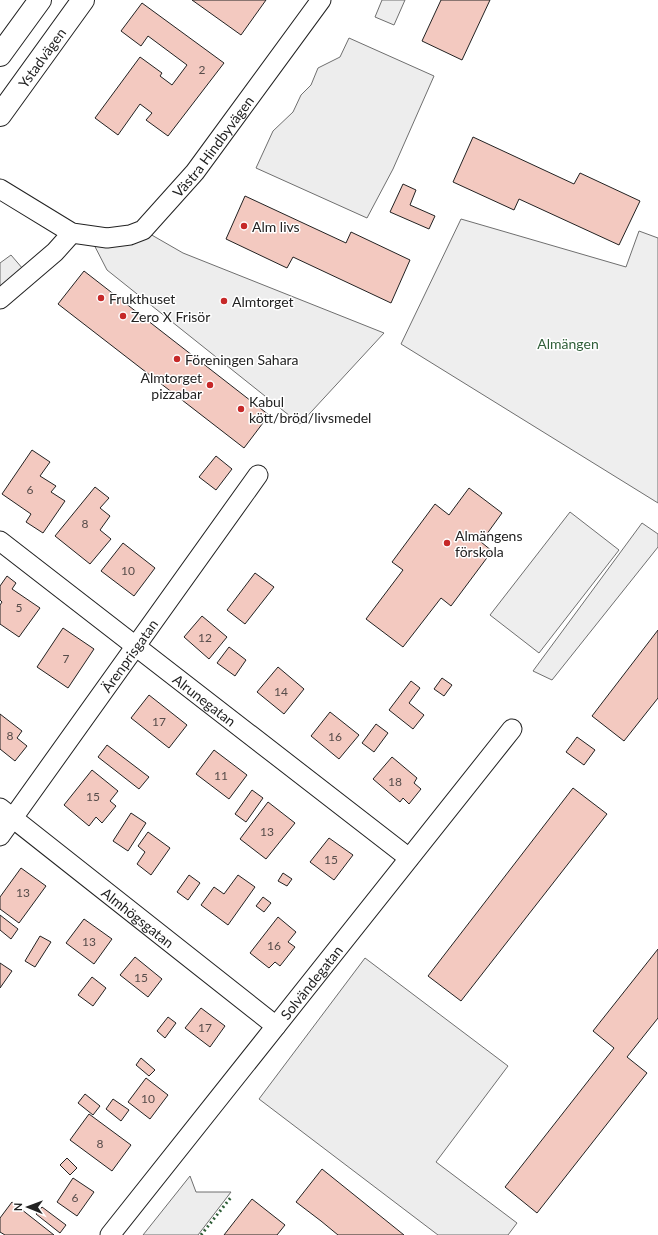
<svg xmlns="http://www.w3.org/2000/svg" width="658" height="1235" viewBox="0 0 658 1235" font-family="Lato,sans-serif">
<rect width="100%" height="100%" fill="#fff"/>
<path fill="#eee" stroke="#6f6f6f" d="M382,0H405L394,25L375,17Z
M461,219L626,267L639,231L658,238V503L401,344Z
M570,512L619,550L539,653L490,615Z
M642,523L658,534V547L552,680L533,671Z"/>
<path fill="#ededed" stroke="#6f6f6f" d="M349,38L434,76L393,169L367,218L256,168L273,131L293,112L301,95L311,85L318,68L340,57Z
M143,230L183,253L384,333L300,424L107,270L89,235Z
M11,255L23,269L0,287V263Z
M365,958L508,1066L436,1162L517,1223L508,1235H438L259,1099Z
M190,1176L196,1192H231L198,1235H143Z"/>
<path fill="#f3c9c0" stroke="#222" d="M192,0H266L241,35Z
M441,0H490L462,60L422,41Z
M142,3L224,63L168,136L146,120L152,113L140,104L118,135L95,118L140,57L162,73L160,76L172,85L187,65L148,36L141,46L121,31Z
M473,137L574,184L580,173L640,201L619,245L519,199L514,210L453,182Z
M403,184L416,190L410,205L435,216L429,229L390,212Z
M245,196L346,243L351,232L410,260L391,303L293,257L287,268L226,239Z
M84,271L269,415L244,448L58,304Z
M32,450L50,462L40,476L56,486L51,492L65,501L43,533L26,522L31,514L2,494Z
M216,456L232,469L216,490L199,477Z
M95,487L109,498L100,508L110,516L100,530L111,539L90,564L55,536Z
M469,488L502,513L481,542L492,551L451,606L441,598L403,647L366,619L403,570L392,562L435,504L449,515Z
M123,543L155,568L134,596L101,571Z
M255,573L274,587L245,624L227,610Z
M7,576L16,583L12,589L40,608L19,637L0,624V605L2,602L0,600V586Z
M202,616L227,637L209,659L184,637Z
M63,628L94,649L68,688L37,667Z
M658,630V698L624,741L592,716Z
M229,647L246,660L235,676L217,663Z
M278,667L304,689L284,714L257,692Z
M442,678L452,685L444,696L434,689Z
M411,681L420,688L409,703L424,715L413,729L389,710Z
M149,695L187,725L169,748L131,718Z
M330,712L359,735L339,759L311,736Z
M0,714L22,731L17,738L27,746L15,761L0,749Z
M376,724L388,733L374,752L362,743Z
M577,737L595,750L584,765L566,752Z
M107,745L149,777L139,789L98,757Z
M214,750L247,775L229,799L196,774Z
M392,757L417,778L414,783L421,789L409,804L403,798L400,802L373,779Z
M92,770L118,791L110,801L116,806L102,823L96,817L89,826L64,805Z
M573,788L607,814L461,1001L428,976Z
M252,790L263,798L246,822L235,814Z
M268,802L295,823L266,859L240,839Z
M131,813L146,823L128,851L113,841Z
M148,832L170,848L151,875L137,864L145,852L138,846Z
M329,838L353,855L334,880L310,862Z
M21,868L46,886L19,923L0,909V897Z
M283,873L292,879L287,886L278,881Z
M189,875L200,883L188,900L177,892Z
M238,875L255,887L228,925L201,905L214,887L224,894Z
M263,897L271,903L264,912L256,906Z
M0,915L18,929L11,939L0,930Z
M278,917L296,932L288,942L295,947L280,966L275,962L269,968L250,953Z
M84,919L112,939L94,964L66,943Z
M40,936L51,942L35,967L25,961Z
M658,949V1018L627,1057L647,1073L537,1213L505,1187L614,1048L593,1031Z
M135,957L162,979L148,997L120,975Z
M0,963L12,971L0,988Z
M92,977L106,988L93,1006L78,995Z
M201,1008L225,1026L210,1047L185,1028Z
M168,1017L176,1023L165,1038L157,1031Z
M141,1058L155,1070L149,1076L136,1065Z
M146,1078L168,1095L150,1119L128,1102Z
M85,1094L100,1106L93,1115L78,1103Z
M113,1099L129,1110L121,1121L106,1109Z
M89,1114L131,1145L112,1171L70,1140Z
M67,1158L77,1168L70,1175L60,1165Z
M322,1169L404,1235H338L321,1221L296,1202Z
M73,1178L94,1192L77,1216L57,1202Z
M252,1199L285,1225L277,1235H224Z
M12,1202L54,1235H5L0,1232V1218Z
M42,1207L66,1225L60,1233L36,1214Z"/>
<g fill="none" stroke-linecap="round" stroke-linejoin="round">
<g stroke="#222" stroke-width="21">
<g id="minor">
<path id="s1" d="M0,189L72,233L107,238L130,235L143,230L195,172L321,0"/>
<path d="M0,299L55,252L72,233"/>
<path id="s2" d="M0,541L409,858"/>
<path id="s3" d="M0,808L276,1026"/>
<path id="s4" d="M0,836L258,475"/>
<path id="s5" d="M110,1235L512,729"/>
</g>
</g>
<g stroke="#222" stroke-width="24">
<g id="secondary">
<path d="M0,55L40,0"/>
<path id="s6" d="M0,115L83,0"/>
</g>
</g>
<use href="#minor" stroke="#fff" stroke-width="19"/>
<use href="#secondary" stroke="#fff" stroke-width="22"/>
<path stroke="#2f5e38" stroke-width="3" stroke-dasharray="2 3" stroke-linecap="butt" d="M201,1235L232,1196"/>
</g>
<g fill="#c62828" stroke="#fff" stroke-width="1.5">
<circle cx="244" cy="226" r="4"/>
<circle cx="101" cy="298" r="4"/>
<circle cx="224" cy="301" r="4"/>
<circle cx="123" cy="316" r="4"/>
<circle cx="177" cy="359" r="4"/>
<circle cx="210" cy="385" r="4"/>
<circle cx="241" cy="409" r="4"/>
<circle cx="447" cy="543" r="4"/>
</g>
<g text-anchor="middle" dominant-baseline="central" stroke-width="3" stroke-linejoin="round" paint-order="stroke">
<g font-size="12" fill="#564c4a">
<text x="202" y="69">2</text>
<text x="30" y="489">6</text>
<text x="85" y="523">8</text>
<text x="128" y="570">10</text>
<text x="19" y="607">5</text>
<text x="205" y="637">12</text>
<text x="66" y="658">7</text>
<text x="281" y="691">14</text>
<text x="159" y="721">17</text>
<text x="10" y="735">8</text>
<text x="335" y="736">16</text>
<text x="221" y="775">11</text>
<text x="395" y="781">18</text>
<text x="93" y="796">15</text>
<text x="267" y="831">13</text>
<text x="331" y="859">15</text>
<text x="23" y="892">13</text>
<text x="89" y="941">13</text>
<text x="274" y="945">16</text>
<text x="141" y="977">15</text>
<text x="205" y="1027">17</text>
<text x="148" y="1098">10</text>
<text x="100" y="1143">8</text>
<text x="75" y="1197">6</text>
</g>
<g font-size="14" fill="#222" stroke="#fff">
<text stroke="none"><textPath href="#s6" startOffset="71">Ystadvägen</textPath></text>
<text stroke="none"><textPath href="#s1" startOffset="266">Västra Hindbyvägen</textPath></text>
<text stroke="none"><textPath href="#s4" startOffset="222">Ärenprisgatan</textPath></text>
<text stroke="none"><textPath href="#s2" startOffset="259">Alrunegatan</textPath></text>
<text stroke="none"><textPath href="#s3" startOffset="176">Almhögsgatan</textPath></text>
<text stroke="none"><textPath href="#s5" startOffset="323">Solvändegatan</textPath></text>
</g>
<g font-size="14" fill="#222" stroke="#fff" text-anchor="start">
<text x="252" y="226">Alm livs</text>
<text x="109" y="298">Frukthuset</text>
<text x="232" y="301">Almtorget</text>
<text x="131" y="316">Zero X Frisör</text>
<text x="185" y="359">Föreningen Sahara</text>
<text x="202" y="377" text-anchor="end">Almtorget<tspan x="202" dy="16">pizzabar</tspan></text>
<text x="249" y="401">Kabul<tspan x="249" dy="16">kött/bröd/livsmedel</tspan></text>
<text x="455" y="535">Almängens<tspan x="455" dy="16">förskola</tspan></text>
</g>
<g font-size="14" fill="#2f5e38" stroke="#fff">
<text x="568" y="343">Almängen</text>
</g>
</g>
<g transform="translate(28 1207) rotate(271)" stroke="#ffffff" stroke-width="3" paint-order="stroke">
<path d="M0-3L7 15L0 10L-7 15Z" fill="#222222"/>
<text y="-6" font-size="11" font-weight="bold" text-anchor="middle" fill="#222222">N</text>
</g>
</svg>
